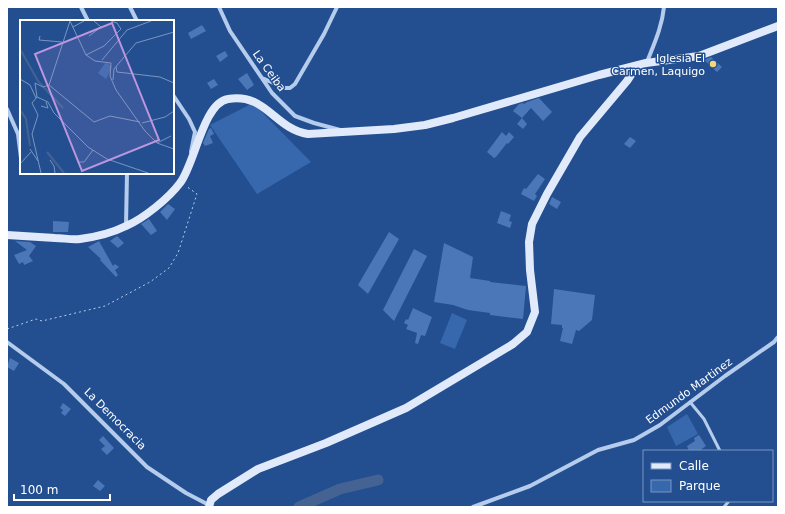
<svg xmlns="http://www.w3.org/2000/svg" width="785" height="514" viewBox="0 0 785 514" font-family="'DejaVu Sans',sans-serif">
<rect width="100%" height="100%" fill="#234f91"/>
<path fill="#3768ae" d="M253,103L311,162L257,194L210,125Z
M452,313L467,320L455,349L440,343Z
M687,414L698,434L676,446L667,427Z"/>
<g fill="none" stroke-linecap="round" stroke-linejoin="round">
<path stroke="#446393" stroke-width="11" d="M299,507L340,489L378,480"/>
</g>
<path fill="#4b77b8" d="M202,25L206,31L191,39L188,33Z
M225,51L228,56L220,62L216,56Z
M711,57L722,67L717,72L704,60Z
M247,73L254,85L247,90L238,79Z
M214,79L218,85L211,89L207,83Z
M539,98L552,112L543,121L531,108L522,118L513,111L519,104L523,103L524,104L527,102Z
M522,118L527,124L523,129L517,124Z
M211,128L214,134L210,136L213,143L205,146L203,143L209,129Z
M502,132L506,136L509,132L514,137L508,144L507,143L496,157L494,158L487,152Z
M630,137L636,141L630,148L624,144Z
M538,174L545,179L535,194L537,196L534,201L521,194L524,188L526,189Z
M552,197L561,202L557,209L549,204Z
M168,204L175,209L167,220L160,212Z
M501,211L511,215L509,221L512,222L510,228L497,223Z
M149,219L157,231L151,235L141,224Z
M53,221L69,222L68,232H53Z
M389,232L399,239L368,294L358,285Z
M117,236L124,243L118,248L110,241Z
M15,241L30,242L36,246L29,256L33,261L24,265L23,262L19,264L14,255L27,250Z
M99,241L113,266L115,264L119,267L115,270L118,275L116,277L100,260L101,259L88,247Z
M444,243L473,257L470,278L490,281V282L526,286L523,319L490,315V313L468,310L453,305L434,302Z
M414,249L427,256L394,321L383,310Z
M554,289L595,295L592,320L579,331L576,330L572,344L560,341L563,328H562V325L551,324Z
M413,308L432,317L425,336L421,335L418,344L415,343L417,333L406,329L408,325L404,323L406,319L408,320Z
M10,358L19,363L14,371L7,367Z
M63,403L71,409L65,416L61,413L63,410L60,408Z
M699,435L706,446L699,451H689L687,446L695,441L694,438Z
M103,436L114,448L107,455L101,449L105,446L99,440Z
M98,480L105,486L100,491L93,486Z"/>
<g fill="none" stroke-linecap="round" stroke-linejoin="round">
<path stroke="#b5ccec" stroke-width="1" stroke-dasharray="2 3" stroke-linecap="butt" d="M7,329L36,319L42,321L105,306L150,282L169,268L178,253L197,194L186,186"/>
<path stroke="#b5ccec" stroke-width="3" d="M690,402L704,419L720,451
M724,507L729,501"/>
<path stroke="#b5ccec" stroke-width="4" d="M81,7L88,21
M130,7L137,21
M219,7L230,31L272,93L295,116L314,123L340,130
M647,62C654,44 662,27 664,7
M262,78L285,88H290L295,84L324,34L337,7
M173,95L189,119L195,132L191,152
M7,109L18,134L21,158
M126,226L127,173
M7,342L64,384L147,467L186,493L209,505
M473,507L530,486L598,450L634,440L660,425L725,376L774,342L778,337"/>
<path stroke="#e0eafa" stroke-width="8" d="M7,235C23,236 39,237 55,238C63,238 72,240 80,239C95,237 112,233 126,226C143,219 169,198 180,183C195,164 203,103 228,99C265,92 275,129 308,134L394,129L425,125L453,118L599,75L646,63L699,56L778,26
M209,507L211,500L218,494L258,469L326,443L406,408L513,344L527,332L535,312L530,270L529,242L532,224L547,194L580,137L627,81L637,66"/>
</g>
<circle fill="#f8d777" stroke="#234f91" stroke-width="1.5" cx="713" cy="64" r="4"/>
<g text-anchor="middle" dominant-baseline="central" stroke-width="3" stroke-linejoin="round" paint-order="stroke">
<g font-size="11" fill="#fff" stroke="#234f91" text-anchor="end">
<text x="705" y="58">Iglesia El<tspan x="705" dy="13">Carmen, Laquigo</tspan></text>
</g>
<g font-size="11" fill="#fff" stroke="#234f91">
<text transform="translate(269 71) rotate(54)">La Ceiba</text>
<text transform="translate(689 391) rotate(-36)">Edmundo Martinez</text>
<text transform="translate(115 419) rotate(45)">La Democracia</text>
</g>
</g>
<g transform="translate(20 20)">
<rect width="154" height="154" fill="#234f91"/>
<path d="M86,42L92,47L86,59L78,53Z" fill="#3768ae"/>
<path fill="none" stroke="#446393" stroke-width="2" d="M0,29L18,61L43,88M1,91L6,99L10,126M27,132L44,153"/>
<path fill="none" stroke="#7b95bd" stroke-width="1" d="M50,1L66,35L75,41L91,43L90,56L96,70L125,111L137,123L154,129M53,7L64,1M20,16L19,20L42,22M69,16L81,7L74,1M66,35L84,26L101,9L97,3L91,1M82,40L107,10L131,1M96,47L97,52L140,57L154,63M0,59L10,65L16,78M93,60L94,49L116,23L154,12M29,65L74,102L90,96L120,102M29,65L50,1M17,77L28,82L34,93L68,127L87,139L128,153M21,86L28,88L26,82M122,103L145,97L154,91M137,123L151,116M10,129L18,141M30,140L34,146L35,153M59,142H64L73,130M0,144L11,132M21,153L12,114L18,95L12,83L17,77L15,63L23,67L29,65"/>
<path fill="#bd96df" fill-opacity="0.15" stroke="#bd96df" stroke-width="2" d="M92,3L139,120L62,151L15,34Z"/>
<rect width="154" height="154" fill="none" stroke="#fff" stroke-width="2"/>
</g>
<rect width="785" height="514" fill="none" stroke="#ffffff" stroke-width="16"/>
<rect x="643" y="450" width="130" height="52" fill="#234f91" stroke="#7b95bd"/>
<rect x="651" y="463" width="20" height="6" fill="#e0eafa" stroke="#7b95bd"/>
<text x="679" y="470" font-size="12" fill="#ffffff">Calle</text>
<rect x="651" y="480" width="20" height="12" fill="#3768ae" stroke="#7b95bd"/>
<text x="679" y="490" font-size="12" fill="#ffffff">Parque</text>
<path d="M14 494v6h96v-6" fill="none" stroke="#ffffff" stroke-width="2"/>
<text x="20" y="494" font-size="12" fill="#ffffff" stroke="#234f91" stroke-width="3" paint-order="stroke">100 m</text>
</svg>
